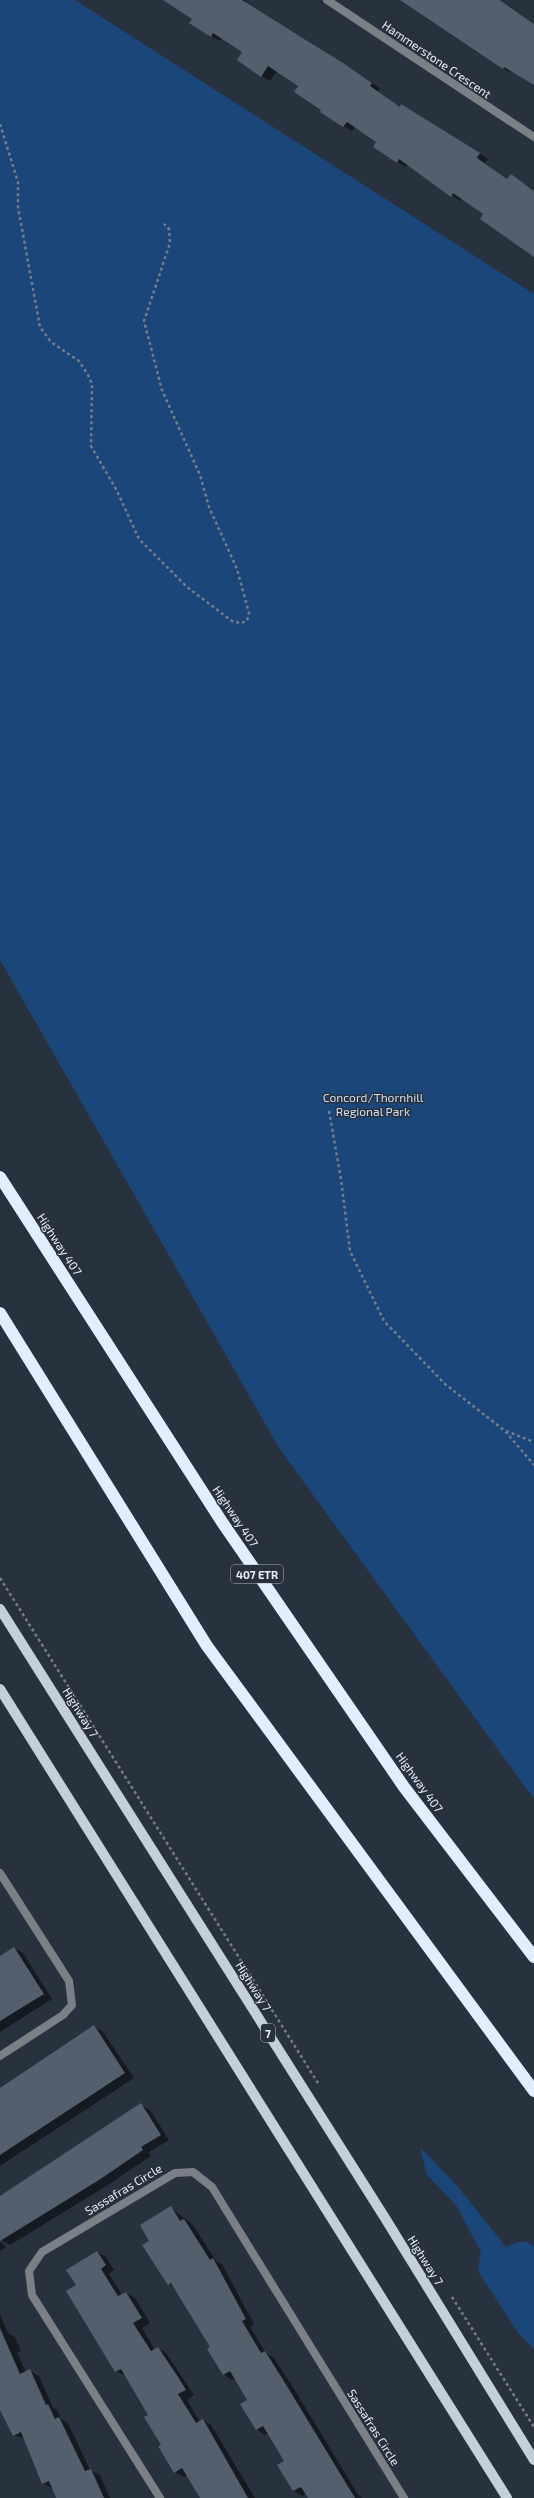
<svg xmlns="http://www.w3.org/2000/svg" width="534" height="2498" viewBox="0 0 534 2498" font-family="'Exo 2',sans-serif">
<rect width="100%" height="100%" fill="#28323e"/>
<path fill="#1b467a" d="M0,0H75L534,294V1799L279,1448L0,960Z
M420,2147L458,2187L506,2247C515,2243 526,2237 534,2247V2349L518,2333L478,2271L481,2252L456,2205L427,2175Z"/>
<path fill="#0007" d="M164,0H246L244,2L304,38L380,88L378,92L400,107L411,110L488,159L485,163L508,180L520,181L534,190V255L462,198L460,201L408,164L406,167L397,162L377,142L355,127L352,131L321,112L323,109L299,85L277,71L270,81L262,76L243,52L222,38L220,41L211,36L193,19Z
M406,0H501L534,24V84L514,71L512,73L503,68L410,5Z
M14,1948L23,1953L52,1999L0,2032V1957Z
M94,2027L103,2032L134,2078L0,2166V2089Z
M141,2105L150,2110L169,2140L149,2152L151,2156L108,2185L10,2245L1,2240L0,2197Z
M171,2208L193,2225L216,2261L222,2264L254,2324L250,2327L266,2353L273,2357L291,2384L359,2496L362,2498H309L306,2494L303,2496L294,2491L285,2461L269,2433L265,2435L257,2430L249,2400L235,2378L232,2380L223,2374L212,2347L176,2288L169,2284L150,2241Z
M0,2242L7,2247L0,2251Z
M97,2252L106,2257L114,2270L109,2274L122,2295L126,2293L135,2298L150,2323L142,2328L155,2350L158,2348L166,2353L194,2395L187,2400L200,2422L203,2420L211,2425L255,2498H201L187,2475L184,2477L175,2472L149,2415L126,2376L116,2371L77,2285Z
M0,2314L8,2333L15,2337L21,2351L17,2353L26,2372L30,2371L39,2376L53,2408L57,2410L61,2419L68,2423L90,2470L100,2475L110,2498H57L52,2488L43,2483L25,2439L14,2435L0,2404Z"/>
<path fill="#545f6d" d="M163,0H242L343,63L372,83L370,86L400,107L401,104L480,153L477,158L507,179L511,174L534,191V257L480,219L483,214L453,193L451,197L399,159L397,163L373,147L376,142L347,122L343,127L320,112L321,110L294,92L298,86L268,66L261,77L237,60L242,52L213,33L211,37L189,23L192,19Z
M400,0H500L534,24V85L504,67L503,69Z
M14,1947L44,1994L0,2021V1956Z
M94,2025L125,2073L0,2155V2088Z
M141,2103L161,2135L141,2147L143,2150L99,2180L0,2241V2196Z
M171,2206L180,2221L184,2219L210,2260L213,2258L246,2319L242,2321L261,2353L265,2351L282,2378L355,2498H308L301,2487L293,2491L277,2465L284,2461L263,2426L256,2430L240,2404L247,2400L230,2371L223,2375L207,2349L210,2347L171,2283L168,2285L142,2245L149,2241L140,2225Z
M97,2251L106,2265L101,2269L118,2296L126,2292L142,2318L133,2323L151,2351L158,2347L178,2377L186,2390L178,2394L196,2423L203,2419L248,2498H200L182,2468L174,2473L158,2446L161,2445L144,2417L148,2415L121,2369L115,2372L66,2291L76,2285L66,2270Z
M0,2328L20,2374L30,2369L46,2405L48,2404L55,2419L59,2417L85,2471L91,2469L104,2498H56L49,2481L42,2484L21,2432L13,2436L0,2410Z"/>
<g fill="none" stroke-linecap="round" stroke-linejoin="round">
<path stroke="#757e88" stroke-width="2.5" stroke-dasharray="3 3" stroke-linecap="butt" d="M0,124L18,182V207L40,327L51,342L79,361L88,375L92,384L91,446L117,491L139,539L187,587L232,621L240,623L247,621L249,613L237,569L209,507L200,475L162,390L144,321L170,243L169,229L164,224
M329,1111L341,1179L350,1251L384,1321L445,1384L505,1431L534,1465
M506,1431L534,1442
M0,1578L318,2083
M452,2297L534,2427"/>
<path stroke="#7b8086" stroke-width="8" d="M327,0L534,137
M0,1873L69,1981L72,2005L63,2015L0,2056
M160,2498L32,2295L29,2271L42,2252L175,2173L193,2172L212,2187L404,2498"/>
<path stroke="#c4cfdc" stroke-width="10" d="M0,1609L385,2218L534,2460
M0,1689L507,2498"/>
<path stroke="#e1eefe" stroke-width="12" d="M0,1177L222,1522L404,1787L534,1957
M0,1313L207,1646L534,2091"/>
</g>
<g text-anchor="middle" dominant-baseline="central" stroke-width="3" stroke-linejoin="round" paint-order="stroke">
<g fill="#28323e" stroke="#aeb6bf" stroke-width="1">
<rect x="231" y="1565" width="52" height="18" rx="3"/>
<rect x="261" y="2024" width="14" height="18" rx="3"/>
</g>
<g font-size="11" font-weight="bold" fill="#e8eef6">
<text x="257" y="1574">407 ETR</text>
<text x="268" y="2033">7</text>
</g>
<g font-size="12" fill="#e8eef6" stroke="#28323e">
<text transform="translate(437 59) rotate(34)">Hammerstone Crescent</text>
<text transform="translate(60 1244) rotate(57)">Highway 407</text>
<text transform="translate(236 1516) rotate(56)">Highway 407</text>
<text transform="translate(81 1712) rotate(58)">Highway 7</text>
<text transform="translate(420 1782) rotate(54)">Highway 407</text>
<text transform="translate(254 1986) rotate(58)">Highway 7</text>
<text transform="translate(123 2189) rotate(-31)">Sassafras Circle</text>
<text transform="translate(426 2260) rotate(58)">Highway 7</text>
<text transform="translate(374 2427) rotate(58)">Sassafras Circle</text>
</g>
<g font-size="12" fill="#d1dff3" stroke="#28323e">
<text x="373" y="1097">Concord/Thornhill<tspan x="373" dy="14">Regional Park</tspan></text>
</g>
</g>
</svg>
